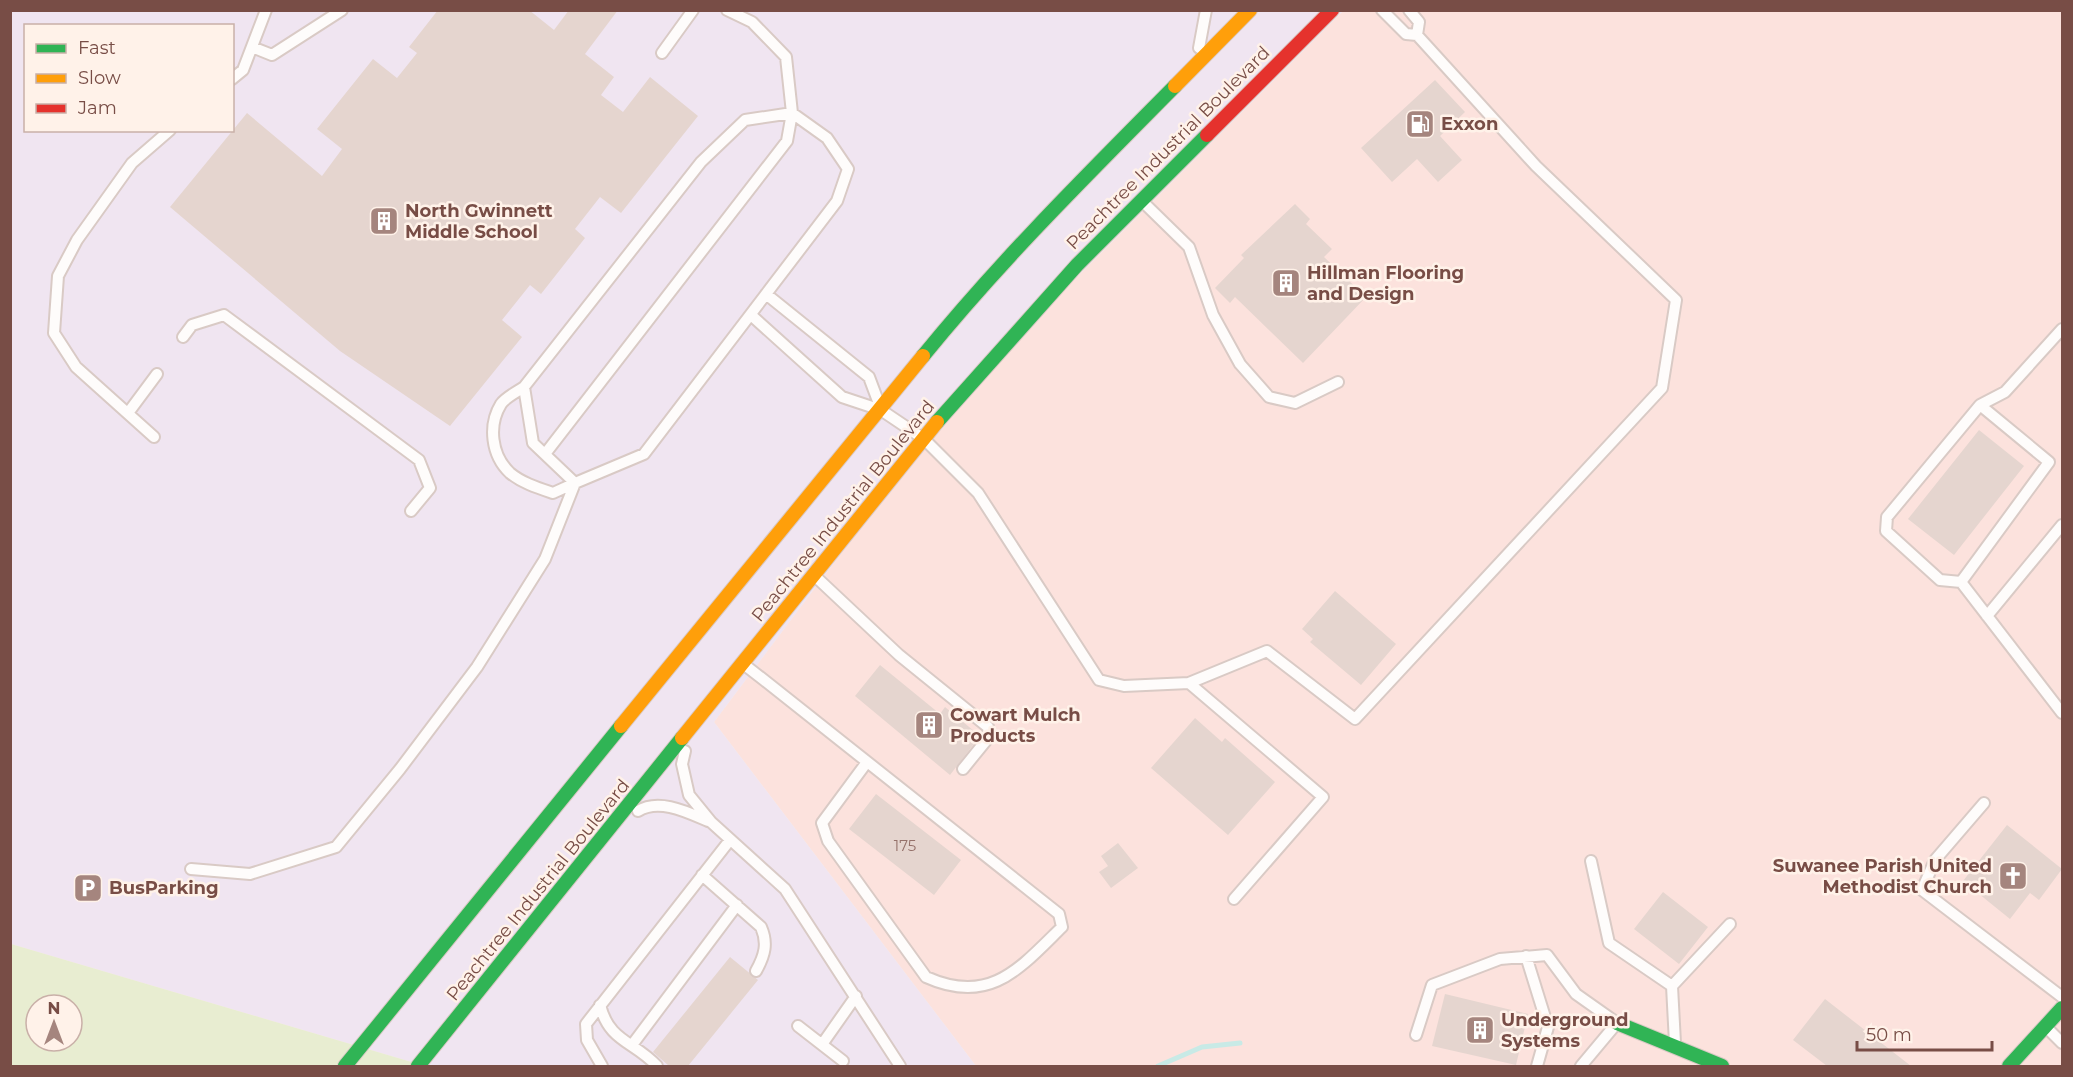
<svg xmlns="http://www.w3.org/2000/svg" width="2073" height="1077" viewBox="0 0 2073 1077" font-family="Montserrat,sans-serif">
<rect width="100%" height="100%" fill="#f8eee7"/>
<path fill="#fce2dd" d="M1343,11H2062V1066H976L714,722L964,390Z"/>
<path fill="#f0e5f1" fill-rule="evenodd" d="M10,11H1343L964,390L714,722L976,1066H425L11,944ZM26,26H232V130H26Z"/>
<path fill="#e8edd1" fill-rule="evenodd" d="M11,944L425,1066H11ZM36,1005H72V1041H36Z"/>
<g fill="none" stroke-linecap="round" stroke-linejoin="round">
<path stroke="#c8eae6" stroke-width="5" d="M1158,1066L1202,1047L1240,1043"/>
</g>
<path fill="#e5d5cf" d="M438,10H529L554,30L569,10H618L585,54L614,77L601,95L623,112L650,77L698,116L621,213L600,197L575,229L585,238L541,294L530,285L502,320L522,337L450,426L340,351L170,207L247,113L322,176L342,149L317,129L373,59L397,78L417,53L409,47Z
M1435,80L1465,112L1440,136L1462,160L1438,182L1417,159L1392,182L1361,148Z
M1295,204L1310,219L1306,224L1332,249L1324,257L1366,297L1303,363L1235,297L1230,303L1215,288L1244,258L1241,255Z
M1979,430L2024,466L1954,555L1908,519Z
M1335,591L1396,644L1361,685L1310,642L1313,639L1302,629Z
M880,665L940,714L945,707L980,736L950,775L855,696Z
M1195,718L1222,742L1225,738L1275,782L1228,835L1151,768Z
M876,794L961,860L934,895L849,829Z
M2007,825L2062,869L2039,900L2030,893L2010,919L1963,881Z
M1118,843L1138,868L1111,888L1099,872L1108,866L1101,856Z
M1663,892L1708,927L1679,964L1634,929Z
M730,957L758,980L688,1066H669L653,1052Z
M1445,994L1528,1014L1516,1065L1432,1046Z
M1825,999L1911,1066H1827L1793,1040Z"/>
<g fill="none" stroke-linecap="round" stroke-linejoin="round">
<g stroke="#d9cac5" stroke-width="14">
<path id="lane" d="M1382,10L1406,34L1417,35L1419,22L1409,10
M252,47L272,55L342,10
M1199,48L1206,10
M662,53L693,10
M232,79L243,70L266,10
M792,113L827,138L848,169L837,201L644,454L575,483L533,443L524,387L701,162L745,120Z
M1144,203L1189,247L1213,315L1240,364L1269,397L1295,403L1338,382
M766,294L869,377L878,401
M751,315L842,397L881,410L924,439L978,493L1099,680L1124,686L1189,683L1323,797L1234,899
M183,337L192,325L224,315L419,460L430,488L411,511
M524,387C517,392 506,397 501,404C488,425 491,455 510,473C522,483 538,488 553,493L575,483
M1980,405L2005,392L2062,329
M128,413L157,374
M154,437L76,367L54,333L58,276L77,240L132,163L170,130
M545,454L787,141L792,113L786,57L752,22L727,10
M817,578L899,655L988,727L989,737L963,769
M1961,582L2049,462L1980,405L1887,517L1886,531L1940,580L1961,582L2062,713
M1987,616L2062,525
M746,666L764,680L1059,914L1062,927C1020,968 990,1006 926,977L828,841L822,823L867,762
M1189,683L1267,651L1355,719L1662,388L1676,300L1536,166L1417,35
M685,751L682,764L689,795L711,822L785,889L900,1066
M1984,803L1935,860L1922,890L2062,997
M638,811C659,798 687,812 708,821
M1591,861L1609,943L1672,986
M191,869L250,874L336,847L400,769L477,667L545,559L575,483
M702,875L761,927C768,943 765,955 756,971
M1526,956L1548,1027L1537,1066
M600,1005C609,1042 634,1041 657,1066
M798,1026L843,1061
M2046,1027L2062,1043
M1416,1035L1432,985L1500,959L1547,955L1576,994L1617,1023L1581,1066
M823,1043L856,996
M1675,1043L1672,986L1730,924
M632,1045L737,905
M602,1066L587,1040L586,1024L730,840"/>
</g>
<g stroke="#d9c9c4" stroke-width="16">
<path id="fast" d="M923,356C1001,260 1088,174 1175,86
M937,422L1077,265L1207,135
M1617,1023L1722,1066
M345,1066L621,726
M418,1066L682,738
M2009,1066L2062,1008"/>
</g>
<g stroke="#d9c9c4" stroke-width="16">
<path id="slow" d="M1175,86L1250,10
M621,726L923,356
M682,738L937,422"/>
</g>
<g stroke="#d9c9c4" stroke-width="16">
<path id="jam" d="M1207,135L1332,10"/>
</g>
<use href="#lane" stroke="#fefcfb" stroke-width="10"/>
<use href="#fast" stroke="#30b455" stroke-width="14"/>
<use href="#slow" stroke="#ff9f0a" stroke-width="14"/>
<use href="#jam" stroke="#e5322d" stroke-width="14"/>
</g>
<defs>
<g id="fuel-square" transform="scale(1.5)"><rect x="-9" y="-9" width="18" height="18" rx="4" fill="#a5857e" stroke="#fff2e9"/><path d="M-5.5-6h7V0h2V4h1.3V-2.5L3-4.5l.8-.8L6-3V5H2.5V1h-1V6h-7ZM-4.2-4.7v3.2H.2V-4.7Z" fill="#fff"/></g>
<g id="building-square" transform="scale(1.5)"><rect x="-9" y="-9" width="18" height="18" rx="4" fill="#a5857e" stroke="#fff2e9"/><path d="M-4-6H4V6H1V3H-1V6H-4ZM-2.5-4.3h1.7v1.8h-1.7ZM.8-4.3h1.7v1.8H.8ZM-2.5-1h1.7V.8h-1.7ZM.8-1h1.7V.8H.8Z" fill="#fff"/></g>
<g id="church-square" transform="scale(1.5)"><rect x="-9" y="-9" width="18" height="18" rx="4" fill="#a5857e" stroke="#fff2e9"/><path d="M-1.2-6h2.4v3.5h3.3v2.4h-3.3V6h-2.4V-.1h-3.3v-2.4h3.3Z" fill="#fff"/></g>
<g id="parking-square" transform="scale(1.5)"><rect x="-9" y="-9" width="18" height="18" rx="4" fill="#a5857e" stroke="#fff2e9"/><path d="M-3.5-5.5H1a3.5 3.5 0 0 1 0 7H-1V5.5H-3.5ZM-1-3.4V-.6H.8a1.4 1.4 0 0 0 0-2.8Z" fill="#fff"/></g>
</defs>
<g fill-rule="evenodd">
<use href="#fuel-square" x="1420" y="124"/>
<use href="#building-square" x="384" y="221"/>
<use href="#building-square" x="1286" y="283"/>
<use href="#building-square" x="929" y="725"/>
<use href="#church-square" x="2013" y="876"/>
<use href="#parking-square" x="88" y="888"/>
<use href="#building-square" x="1480" y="1030"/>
</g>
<g text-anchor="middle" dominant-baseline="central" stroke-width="5" stroke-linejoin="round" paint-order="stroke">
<g font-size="15" fill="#95716a">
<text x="905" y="845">175</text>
</g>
<g font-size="18" font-weight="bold" fill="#784d46" stroke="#fff2e9" text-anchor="start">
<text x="1441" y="124">Exxon</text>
<text x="405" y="211">North Gwinnett<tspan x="405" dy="21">Middle School</tspan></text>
<text x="1307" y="273">Hillman Flooring<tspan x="1307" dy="21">and Design</tspan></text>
<text x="950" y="715">Cowart Mulch<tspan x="950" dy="21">Products</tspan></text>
<text x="1992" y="866" text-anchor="end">Suwanee Parish United<tspan x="1992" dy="21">Methodist Church</tspan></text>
<text x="109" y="888">BusParking</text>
<text x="1501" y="1020">Underground<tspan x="1501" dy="21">Systems</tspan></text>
</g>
<g font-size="18" fill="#784d46" stroke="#fff2e9">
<text transform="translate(1168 148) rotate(-45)">Peachtree Industrial Boulevard</text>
<text transform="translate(843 511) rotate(-51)">Peachtree Industrial Boulevard</text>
<text transform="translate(538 890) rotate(-51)">Peachtree Industrial Boulevard</text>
</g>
</g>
<rect width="2073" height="1077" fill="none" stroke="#784d46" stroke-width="24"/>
<rect x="24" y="24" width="210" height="108" fill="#fff2e9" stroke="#c9b0a8" stroke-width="1.5"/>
<rect x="36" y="44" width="30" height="9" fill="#30b455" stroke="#c9b0a8" stroke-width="1.5"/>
<text x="78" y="54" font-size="18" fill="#784d46">Fast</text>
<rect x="36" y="74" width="30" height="9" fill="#ff9f0a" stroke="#c9b0a8" stroke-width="1.5"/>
<text x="78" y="84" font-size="18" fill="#784d46">Slow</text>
<rect x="36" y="104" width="30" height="9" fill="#e5322d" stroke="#c9b0a8" stroke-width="1.5"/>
<text x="78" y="114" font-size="18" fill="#784d46">Jam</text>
<g transform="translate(54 1023)"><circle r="28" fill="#fff2e9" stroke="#c9b0a8" stroke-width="1.5"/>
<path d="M0-4.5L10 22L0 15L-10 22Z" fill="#a5857e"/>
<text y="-9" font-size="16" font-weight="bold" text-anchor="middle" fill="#784d46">N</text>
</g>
<path d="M1857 1041v9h135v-9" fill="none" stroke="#784d46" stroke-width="3"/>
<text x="1866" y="1041" font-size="18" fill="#784d46" stroke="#fff2e9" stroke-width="4.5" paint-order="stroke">50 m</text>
</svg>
